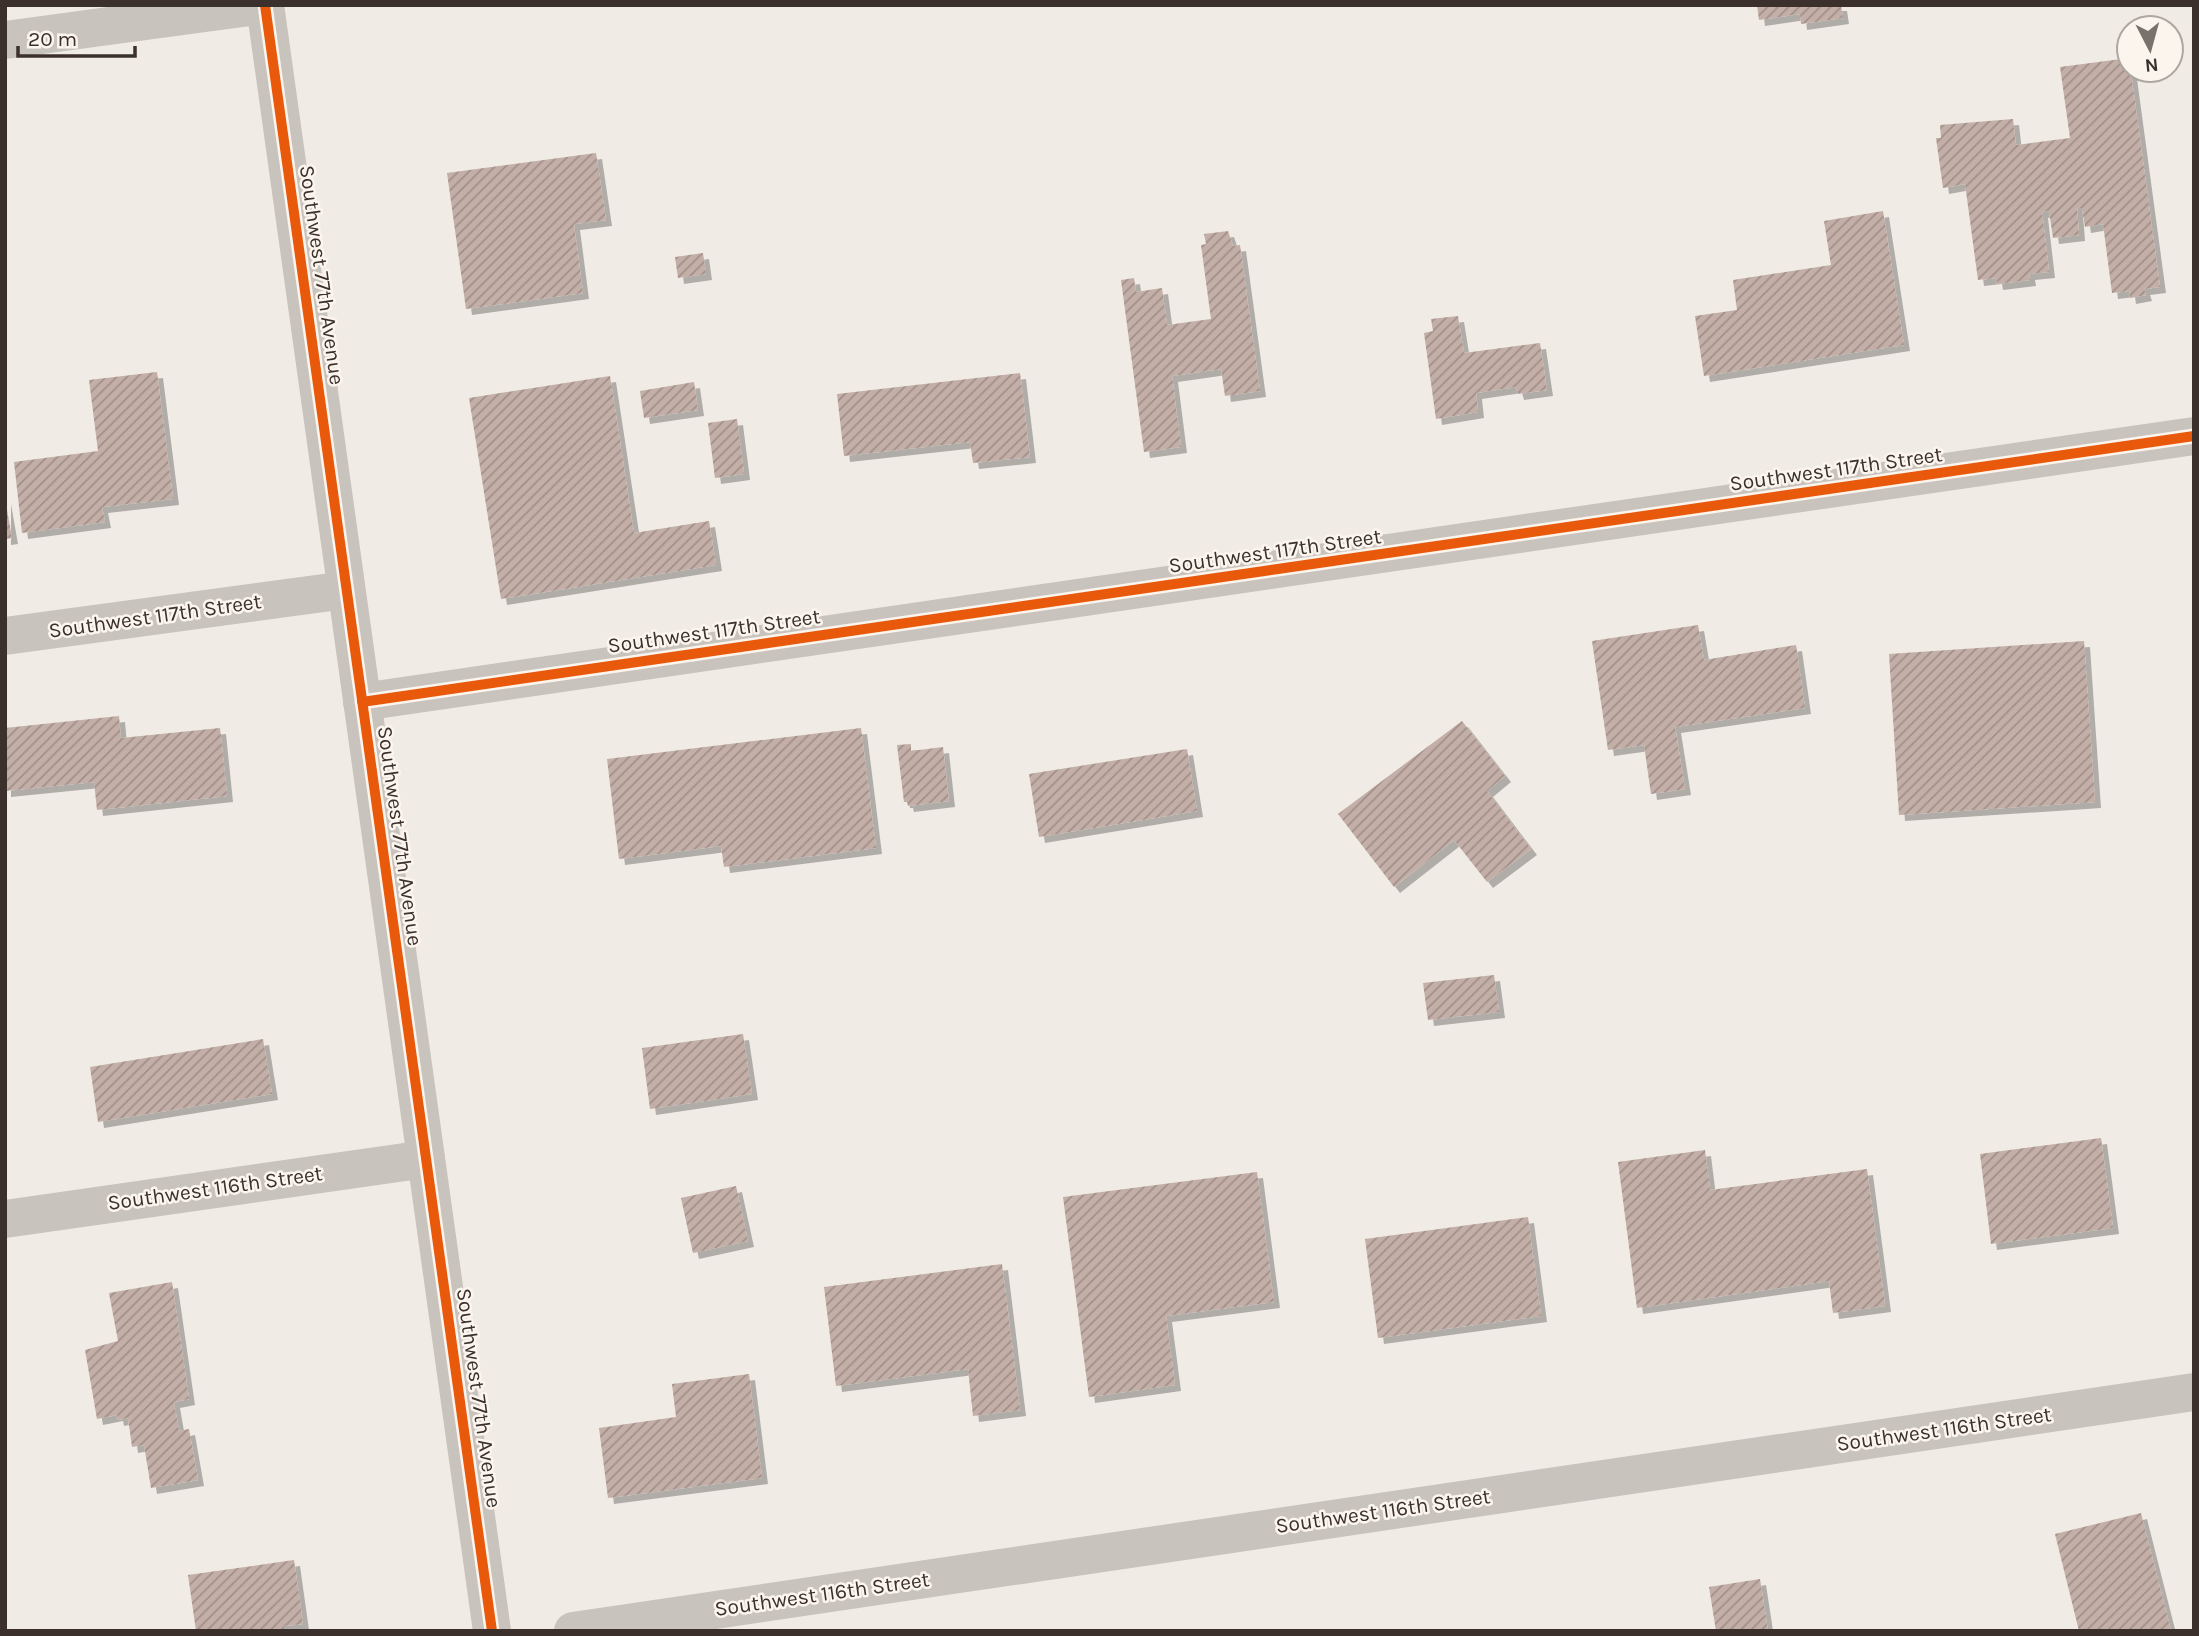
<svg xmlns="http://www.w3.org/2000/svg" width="2199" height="1636" viewBox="0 0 2199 1636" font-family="Karla,sans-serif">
<defs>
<pattern id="building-hatch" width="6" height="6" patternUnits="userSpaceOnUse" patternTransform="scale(1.75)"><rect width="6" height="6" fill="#c3afa7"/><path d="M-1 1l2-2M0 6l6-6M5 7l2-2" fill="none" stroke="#a08f88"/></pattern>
<filter id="shadow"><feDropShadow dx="6" dy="6" stdDeviation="0" flood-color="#0004"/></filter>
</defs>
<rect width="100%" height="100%" fill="#f0ebe5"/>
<path fill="url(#building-hatch)" filter="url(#shadow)" d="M1757,5H1841L1843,18L1801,24L1800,14L1759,20Z
M2129,58L2160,287L2144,289L2146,295L2130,298L2129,291L2112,293L2103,224L2085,227L2082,208H2077L2079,235L2053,238L2049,211L2042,212L2049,272L2029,274L2030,280L1997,284L1996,278L1978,280L1965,184L1943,188L1936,138H1941L1940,125L2013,119L2016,145L2070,138L2060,67Z
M596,153L606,220L574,224L583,293L466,309L447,173Z
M1883,211L1904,345L1704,376L1695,316L1737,310L1733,280L1831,265L1824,221Z
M1228,231L1233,246L1240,245L1260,391L1225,396L1221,369L1172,376L1181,447L1144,452L1121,280L1134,278L1136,292L1162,288L1167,325L1211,319L1201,245L1206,244L1204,234Z
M703,253L706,274L678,278L675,257Z
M1458,316L1464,353L1540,343L1547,390L1518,394L1516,387L1476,393L1478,412L1436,419L1424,333L1433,331L1431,319Z
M157,372L173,499L102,507L105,522L22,533L14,462L98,451L89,380Z
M1020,373L1030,457L973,463L970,442L844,456L837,394Z
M610,376L634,533L709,521L716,565L501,599L469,398Z
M694,382L698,410L644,418L640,391Z
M737,419L744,474L715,478L708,423Z
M5,498L12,538L5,539Z
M1698,625L1704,660L1796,645L1805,708L1675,727L1685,789L1651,794L1644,745L1608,750L1592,641Z
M2084,641L2095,802L1899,815L1889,654Z
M119,716L121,738L220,728L227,796L97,810L94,782L5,791V728Z
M1462,721L1505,776L1487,791L1531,849L1487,882L1454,840L1394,887L1338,814Z
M861,728L876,848L724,867L721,846L619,859L607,759Z
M911,744V751L943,747L949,801L908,806L907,802H904L897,745Z
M1187,749L1197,811L1039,837L1029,774Z
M1494,975L1499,1012L1428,1020L1423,983Z
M743,1034L752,1094L650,1109L642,1048Z
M263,1039L272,1094L98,1122L90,1067Z
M2101,1138L2113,1228L1991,1244L1980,1154Z
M1705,1150L1710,1190L1867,1169L1885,1306L1833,1313L1829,1281L1637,1308L1618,1162Z
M1257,1172L1274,1302L1166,1316L1175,1385L1089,1397L1063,1197Z
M736,1186L748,1241L693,1253L681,1198Z
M1528,1217L1541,1316L1378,1338L1365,1239Z
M1002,1264L1020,1410L973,1416L968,1369L836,1386L824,1287Z
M172,1282L189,1399L174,1402L179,1431L189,1429L198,1480L151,1488L144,1445L132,1447L128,1418L118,1420L117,1415L97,1419L85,1350L118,1341L109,1293Z
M749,1374L762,1478L608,1498L599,1428L676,1417L672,1384Z
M2141,1513L2171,1631H2079L2055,1534Z
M294,1560L303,1624L284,1626V1631H196L188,1575Z
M1760,1579L1768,1631H1716L1709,1587Z"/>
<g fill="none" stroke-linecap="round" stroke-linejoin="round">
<path stroke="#c9c3be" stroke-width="38" d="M5,40L264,5
M5,636L346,590
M362,702L2194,436
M5,1219L426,1159
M573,1631L2194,1392"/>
<path stroke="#c9c3be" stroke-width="38" d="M265,5L492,1631"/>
<g stroke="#fbf5ee" stroke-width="15">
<path id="cycleway" d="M265,5L492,1631
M362,702L2194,436"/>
</g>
<use href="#cycleway" stroke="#e8590c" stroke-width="10"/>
</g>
<g text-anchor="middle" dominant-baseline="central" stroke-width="5" stroke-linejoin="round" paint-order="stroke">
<g font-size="21" fill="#3b302b" stroke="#fbf5ee">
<text transform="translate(322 275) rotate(82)">Southwest 77th Avenue</text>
<text transform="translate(1836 469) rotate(-8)">Southwest 117th Street</text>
<text transform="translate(1275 551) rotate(-8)">Southwest 117th Street</text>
<text transform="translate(155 616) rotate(-8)">Southwest 117th Street</text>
<text transform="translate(714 631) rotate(-8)">Southwest 117th Street</text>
<text transform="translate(400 836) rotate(82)">Southwest 77th Avenue</text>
<text transform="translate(215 1188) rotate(-8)">Southwest 116th Street</text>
<text transform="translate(479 1398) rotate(82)">Southwest 77th Avenue</text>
<text transform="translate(1944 1429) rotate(-8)">Southwest 116th Street</text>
<text transform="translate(1383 1511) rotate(-8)">Southwest 116th Street</text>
<text transform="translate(822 1594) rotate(-8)">Southwest 116th Street</text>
</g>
</g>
<rect width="2199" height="1636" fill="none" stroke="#3b302b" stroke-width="14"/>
<g transform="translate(2150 49) rotate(174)"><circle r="33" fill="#fbf5ee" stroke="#aea6a0" stroke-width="2"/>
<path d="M0-5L12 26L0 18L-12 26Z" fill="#7a716c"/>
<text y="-10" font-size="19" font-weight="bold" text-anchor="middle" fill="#3b302b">N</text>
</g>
<path d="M18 46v10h117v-10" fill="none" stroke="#3b302b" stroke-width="3.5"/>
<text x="28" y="46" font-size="21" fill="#3b302b" stroke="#fbf5ee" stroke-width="5" paint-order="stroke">20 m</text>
</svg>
